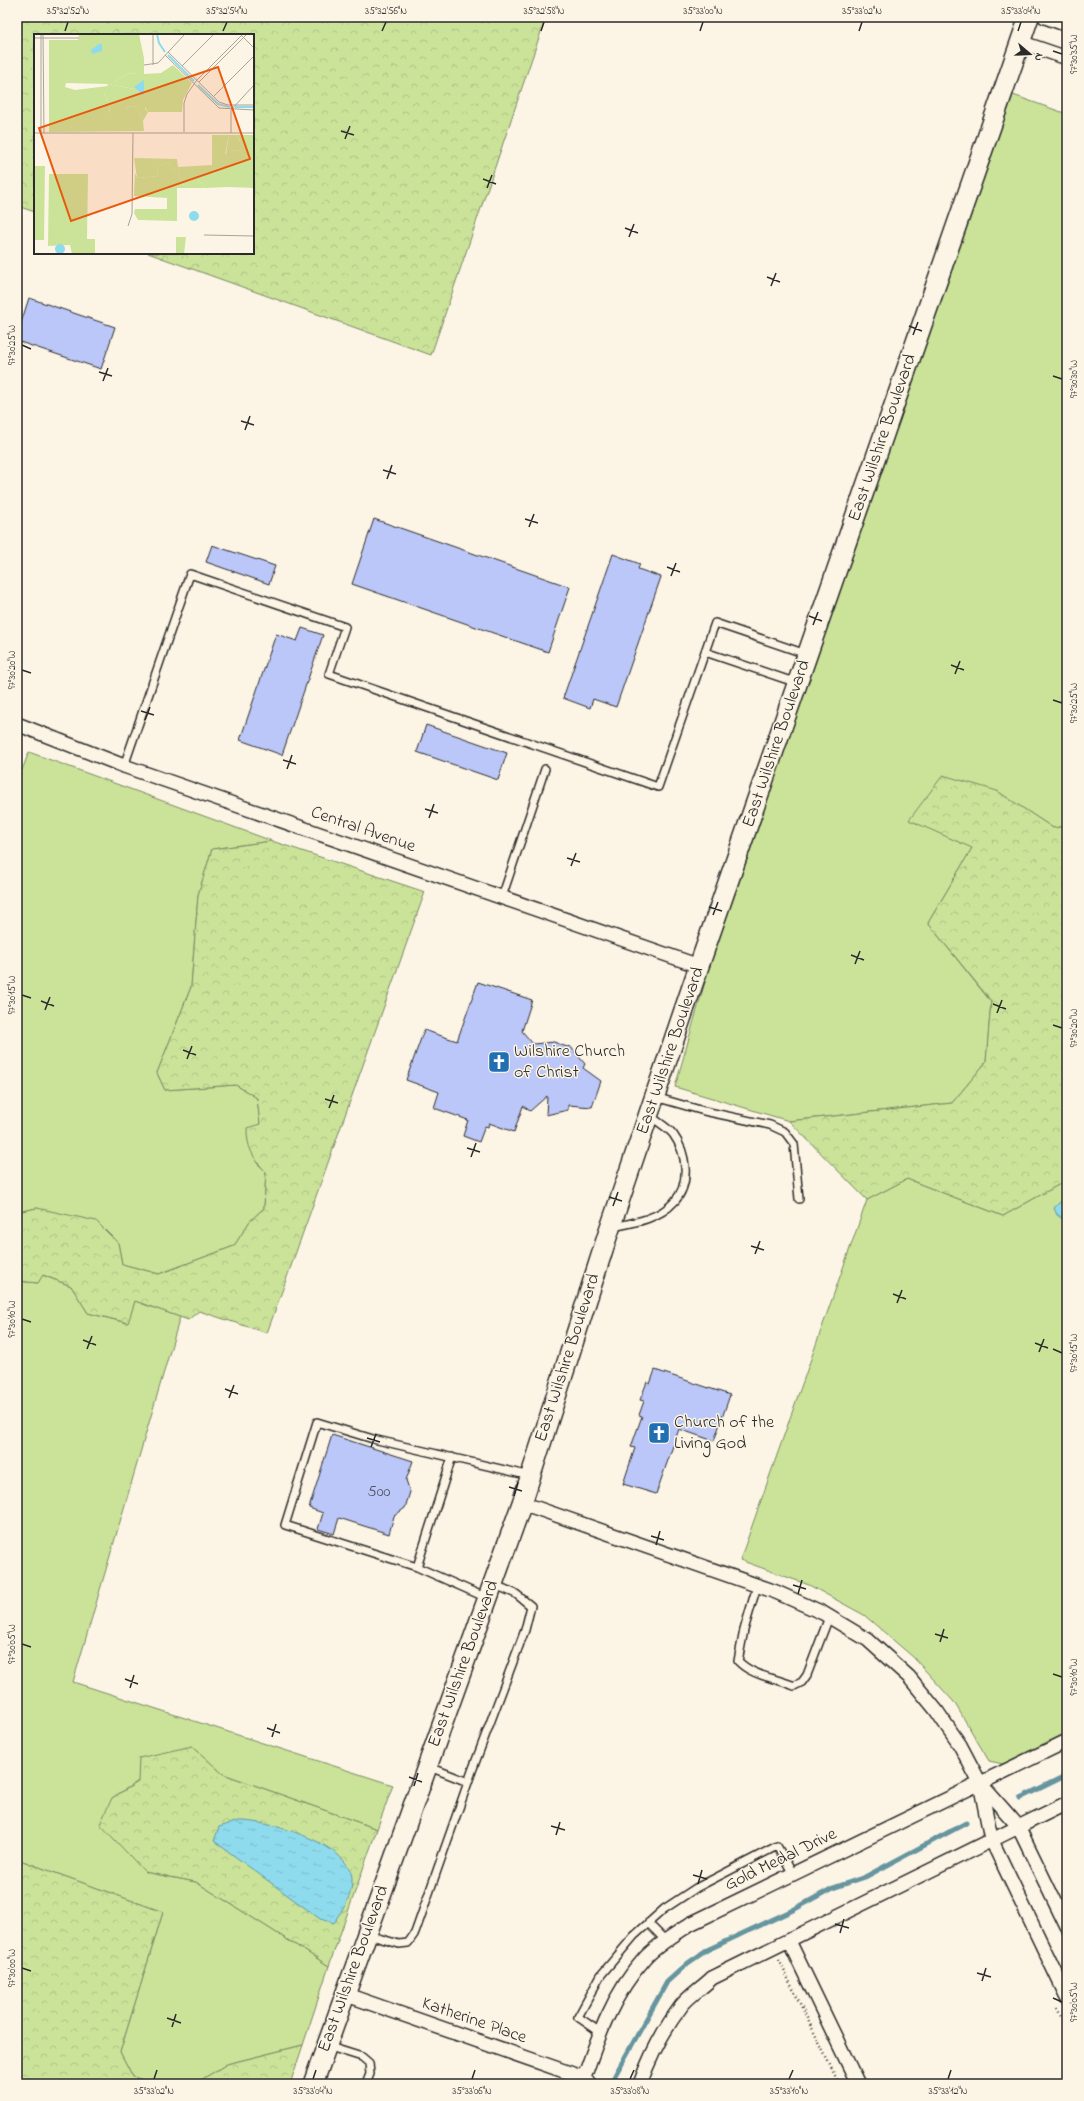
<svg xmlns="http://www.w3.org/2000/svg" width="1084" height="2101" viewBox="0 0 1084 2101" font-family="'Indie Flower',sans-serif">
<defs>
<pattern id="forest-crowns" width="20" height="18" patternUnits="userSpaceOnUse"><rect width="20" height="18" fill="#cae399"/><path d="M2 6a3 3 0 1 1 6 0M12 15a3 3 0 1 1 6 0" fill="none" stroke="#aec384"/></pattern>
<pattern id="water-ripples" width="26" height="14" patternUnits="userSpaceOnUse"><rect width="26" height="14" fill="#8edbed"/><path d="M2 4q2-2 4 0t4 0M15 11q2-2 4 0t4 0" fill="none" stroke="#7bbccb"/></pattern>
</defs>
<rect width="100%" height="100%" fill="#fcf5e5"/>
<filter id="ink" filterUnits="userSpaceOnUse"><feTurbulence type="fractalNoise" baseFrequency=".025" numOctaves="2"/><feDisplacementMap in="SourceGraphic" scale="8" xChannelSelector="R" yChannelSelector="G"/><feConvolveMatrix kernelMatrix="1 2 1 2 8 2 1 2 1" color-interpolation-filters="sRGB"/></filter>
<g filter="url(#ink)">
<path fill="#cae399" stroke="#7a8762" d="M1013,95L1067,114V826L1053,828L997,791L972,848L928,923L991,1002L986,1062L952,1103L789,1121L675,1087L709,968Z
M29,752L272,841L212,849L198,895L191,987L157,1073L165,1090L236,1085L257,1098L260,1124L256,1162L266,1172L264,1208L250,1221L234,1246L159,1274L122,1264L118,1243L37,1208L17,1212V783Z
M907,1179L1003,1216L1067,1180V1733L1003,1764L989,1761L954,1702L913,1657L864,1615L809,1585L740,1560L867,1200Z
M42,1275L71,1286L88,1313L127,1323L135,1301L180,1317L73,1682L393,1785L377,1829L223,1774L192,1746L112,1798L145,1872L196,1882L329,1966L303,2045L227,2064L201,2080L199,2084H156L133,2077L120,2052L163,1912L17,1859V1281L38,1283Z"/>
<path fill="url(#forest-crowns)" stroke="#7a8762" d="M17,17H546L431,355L148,253H253V35H35V212L17,206Z
M943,775L997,791L1053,828L1067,826V1180L1003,1216L907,1179L867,1200L789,1121L952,1103L986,1062L991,1001L928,923L972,848L909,820Z
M272,841L425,892L267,1333L199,1311L188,1320L135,1301L128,1323L88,1313L71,1286L43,1275L38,1283L17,1281V1212L37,1208L96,1221L118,1243L122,1264L159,1274L234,1246L250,1221L264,1208L266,1172C254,1160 246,1146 247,1128L260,1124L257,1098L236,1085L165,1090L157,1073L191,987L198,895L212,849Z
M192,1746L223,1774L377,1829L329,1966L196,1882L145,1872L100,1824L112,1798L138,1782L139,1758Z
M17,1859L163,1912L120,2052L133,2077L156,2084H17Z
M303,2045L290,2084H199L201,2080L227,2064Z"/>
<path fill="url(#water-ripples)" stroke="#66959f" d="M1067,1198V1222L1057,1215L1054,1208L1062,1200Z
M238,1821C267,1820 349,1843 352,1878C353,1895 343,1910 334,1923L320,1919L214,1841L219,1827Z"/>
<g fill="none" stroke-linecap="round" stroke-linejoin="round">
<path stroke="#66959f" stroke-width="5" d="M1020,1798L1067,1775
M614,2077L667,1982L688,1963L707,1950L793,1910L833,1888L865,1877L966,1823"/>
</g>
<path fill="#bbc7f8" stroke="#2b2b2b" d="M29,298L115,327L101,369L17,341V335Z
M374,519L570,587L548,652L352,584Z
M212,545L275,566L269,584L206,562Z
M613,554L640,564L638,569L661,577L616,707L593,699L590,708L563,698Z
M302,628L323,635L282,755L240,740L276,634L297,641Z
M426,725L507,753L498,780L417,752Z
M478,982L532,1000L522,1031L533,1044L554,1042L567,1047L570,1046L585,1064L583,1068L601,1081L592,1107L568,1105V1110L546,1115L547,1096L530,1111L523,1106L514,1132L489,1123L488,1127L485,1126L479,1142L463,1136L468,1120L434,1108L439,1092L406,1080L424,1030L457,1041Z
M655,1370L730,1395L714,1441L679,1429L656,1494L623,1484L635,1448L631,1447L642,1416L639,1415L644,1401L640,1400L647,1382L650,1384Z
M332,1435L413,1461L406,1480L410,1492L405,1508L394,1516L389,1534L339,1518L334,1534L318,1529L323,1513L309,1508Z"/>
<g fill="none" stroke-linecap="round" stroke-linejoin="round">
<g stroke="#2b2b2b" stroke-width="10">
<path id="lane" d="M705,652L797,683
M124,766L190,574L345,627L329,674L658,787L715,623L806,654
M502,897L545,769
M655,1097L704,1111L770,1125L785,1132L794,1144L799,1199
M612,1227C633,1223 659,1219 674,1202C691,1184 687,1153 673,1134C667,1127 656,1121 649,1115
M417,1567L452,1457
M757,1586L744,1630L738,1661C752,1676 776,1678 794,1686L802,1682L807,1675L829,1617
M487,1598L417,1567L285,1525L317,1422L373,1439L530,1476
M427,1766L468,1782
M648,1923L666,1941
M368,1935L399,1944L408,1943L415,1933L472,1771L525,1630L531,1606L516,1594L493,1584
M600,2032L578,2017L601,1975L634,1936L664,1909L696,1888L777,1846L793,1874
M327,2046L362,2057L369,2063L370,2074L366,2084"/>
</g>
<g stroke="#2b2b2b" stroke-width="16">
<path id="street" d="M1045,17L1067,25
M1020,42L1067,58
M17,724L124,766L699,966
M522,1503L776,1592L823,1613L868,1640L909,1677L936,1710L960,1745L980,1783L1018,1826L1067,1927
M980,1783L991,1839L1067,1997
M789,1941L858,2084
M344,1994L584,2078L589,2084
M582,2084C597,2039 613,1993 646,1957C658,1944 676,1934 690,1924L1067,1741
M640,2084C650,2056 664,2029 682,2005C690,1995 703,1987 712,1978L1067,1803"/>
</g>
<g stroke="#2b2b2b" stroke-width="22">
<path id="secondary" d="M313,2084L522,1503L607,1237L699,966L1029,17"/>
</g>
<path stroke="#2b2b2b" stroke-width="2.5" stroke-dasharray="1 3" stroke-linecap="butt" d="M779,1960L839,2084
M1057,2008L1067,2029"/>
<use href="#lane" stroke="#fcf5e5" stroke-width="7"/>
<use href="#street" stroke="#fcf5e5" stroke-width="13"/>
<use href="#secondary" stroke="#fcf5e5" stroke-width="19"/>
</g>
</g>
<path fill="none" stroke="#2b2b2b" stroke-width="1.5" d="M65,31L68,22M223,31L227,22M382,31L386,22M541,31L544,22M700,31L703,22M859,31L862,22M1018,31L1021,22M1053,51L1062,54M341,131L354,135M345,139L350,126M483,179L496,184M487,188L492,175M625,228L638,233M629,237L634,224M767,277L780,282M771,286L776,273M909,326L922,331M913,335L918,322M22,345L31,349M99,372L112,376M1053,376L1062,379M103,381L108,368M241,421L254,425M245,430L250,416M383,470L396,474M387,479L392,465M525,519L538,523M529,527L534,514M667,567L680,572M671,576L676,563M809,616L822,621M813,625L818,612M951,665L964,670M22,670L31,673M955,674L960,661M1053,700L1062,703M141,711L154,715M145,720L150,707M283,760L296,764M287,769L292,755M425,809L438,813M429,818L434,804M567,858L580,862M571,866L576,853M709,907L722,911M713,915L718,902M851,955L864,960M855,964L860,951M22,995L31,998M41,1001L54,1006M993,1004L1006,1009M45,1010L50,997M997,1013L1002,1000M1053,1025L1062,1028M183,1050L196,1055M187,1059L192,1046M325,1099L338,1103M329,1108L334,1095M467,1148L480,1152M471,1157L476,1143M609,1197L622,1201M613,1206L618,1192M751,1246L764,1250M755,1254L760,1241M893,1294L906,1299M897,1303L902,1290M22,1319L31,1322M83,1340L96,1345M1035,1343L1048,1348M87,1349L92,1336M1053,1349L1062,1353M1039,1352L1044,1339M225,1389L238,1394M229,1398L234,1385M367,1438L380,1442M371,1447L376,1434M509,1487L522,1491M514,1496L518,1482M651,1536L664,1540M656,1545L660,1531M793,1585L806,1589M798,1594L802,1580M935,1634L948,1638M940,1642L944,1629M22,1644L31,1647M1053,1674L1062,1677M125,1679L138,1684M130,1688L134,1675M267,1728L280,1733M272,1737L276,1724M409,1777L422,1782M414,1786L418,1773M551,1826L565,1830M556,1835L560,1822M693,1875L707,1879M698,1884L702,1870M835,1924L849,1928M840,1933L844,1919M22,1968L31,1971M977,1973L991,1977M982,1981L986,1968M1053,1998L1062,2002M167,2018L181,2023M172,2027L176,2014M154,2079L157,2070M313,2079L316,2070M472,2079L475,2070M630,2079L634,2070M789,2079L793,2070M948,2079L951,2070"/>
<defs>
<g id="church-square" transform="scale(1.15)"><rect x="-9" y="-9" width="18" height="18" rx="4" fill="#1f6fb2" stroke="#fcf5e5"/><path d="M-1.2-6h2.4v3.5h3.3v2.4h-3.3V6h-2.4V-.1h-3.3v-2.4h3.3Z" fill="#fff"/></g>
</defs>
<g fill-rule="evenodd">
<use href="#church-square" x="499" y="1062"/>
<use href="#church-square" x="659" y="1433"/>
</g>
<g text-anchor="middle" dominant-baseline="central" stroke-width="3" stroke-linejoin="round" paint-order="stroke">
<g font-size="16" fill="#4f525e">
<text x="379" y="1492">500</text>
</g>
<g font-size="18" fill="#2b2b2b" stroke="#fcf5e5">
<text transform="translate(883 438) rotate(-71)">East Wilshire Boulevard</text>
<text transform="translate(777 744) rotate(-71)">East Wilshire Boulevard</text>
<text transform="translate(363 830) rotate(19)">Central Avenue</text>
<text transform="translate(671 1051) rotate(-71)">East Wilshire Boulevard</text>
<text transform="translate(568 1358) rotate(-72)">East Wilshire Boulevard</text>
<text transform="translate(464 1664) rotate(-70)">East Wilshire Boulevard</text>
<text transform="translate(781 1860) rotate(-26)">Gold Medal Drive</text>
<text transform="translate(354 1969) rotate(-70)">East Wilshire Boulevard</text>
<text transform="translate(474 2021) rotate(19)">Katherine Place</text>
</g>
<g font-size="18" fill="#2b2b2b" stroke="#fcf5e5" text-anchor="start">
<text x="514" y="1052">Wilshire Church<tspan x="514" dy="21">of Christ</tspan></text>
<text x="674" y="1423">Church of the<tspan x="674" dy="21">Living God</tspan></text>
</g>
</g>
<g transform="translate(34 34)">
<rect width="220" height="220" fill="#fcf5e5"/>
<path d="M45,0H105L110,24H89L80,48L96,39L102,40L110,46V40L127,39L139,31L158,49L149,66L148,78H114L100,55L74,50L32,49L31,53L41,56L74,52L70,60L76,73L75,79L98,72L103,73L109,87L110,97L15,98V6H44ZM178,101H182V116L192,120L195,101H202L206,107L219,106V111L208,116L195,117V153L171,154L162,143L150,151L146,149L144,133L178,131ZM132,129L136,130L141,139V151L133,164L100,162L101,139L103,144L124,142L123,133Z" fill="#cae399"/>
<path d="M89,24H110V46L107,48H102V40L96,39L80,48L81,33ZM74,50L100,55L111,66V75L114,78L109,87L103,73L98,72L93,73L88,81L81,79L80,85L75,84L76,73L70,60ZM182,101H195L190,125L183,123L180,119ZM202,101H220V154L195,153V117L208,116L210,111H219V106L208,109ZM100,124L143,125L146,149L150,151L162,143L171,154H143V187L104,186L100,179L101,175H133V164L140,151L138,143L141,139L136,130L132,129L123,133L124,142L103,144ZM1,132H11L10,206H0ZM15,140H54L53,205H61V220H38L36,211L14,212ZM142,203H152L150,220H142Z" fill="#cae399"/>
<path d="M65,10H68V17L58,20L57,16ZM110,46V58L109,61L100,53ZM155 182a5 5 0 1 1 10 0a5 5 0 1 1-10 0ZM21 215a5 5 0 1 1 10 0a5 5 0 1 1-10 0Z" fill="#8edbed"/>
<path fill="none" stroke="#8edbed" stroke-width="2" d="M123,0L125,9L131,18M134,21L160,47M164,51L184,70L196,73M201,73H220"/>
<path fill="none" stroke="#a8a49b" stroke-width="1" d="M7,0V99M9,0L10,99M119,0V31M206,0L220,14M0,4H45M134,18L185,68L194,71H220M131,21L185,74L220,76M110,31L124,29L151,0M148,32L180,0M165,48L213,0M179,63L220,22M150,98V69L153,60L163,46L209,0M0,99H220M197,99V76L220,51M94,192L98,180L99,99M170,201L220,202"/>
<path fill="#e8590c" fill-opacity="0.15" stroke="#e8590c" stroke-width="2" d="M184,33L216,125L37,187L5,94Z"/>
<rect width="220" height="220" fill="none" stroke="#2b2b2b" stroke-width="2"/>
</g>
<rect width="1084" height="2101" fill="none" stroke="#fcf5e5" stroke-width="44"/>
<g transform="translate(1030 54) rotate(109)" stroke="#fcf5e5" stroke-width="3" paint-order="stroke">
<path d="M0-3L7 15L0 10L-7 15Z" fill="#2b2b2b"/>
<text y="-6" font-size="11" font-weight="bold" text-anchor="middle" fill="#2b2b2b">N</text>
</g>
<rect x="22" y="22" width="1040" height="2057" fill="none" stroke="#2b2b2b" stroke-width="1.5"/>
<g font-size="10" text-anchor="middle" fill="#2b2b2b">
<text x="68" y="14">35°32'52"N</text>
<text x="227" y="14">35°32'54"N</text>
<text x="386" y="14">35°32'56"N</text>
<text x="544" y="14">35°32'58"N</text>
<text x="703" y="14">35°33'00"N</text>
<text x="862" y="14">35°33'02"N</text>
<text x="1021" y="14">35°33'04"N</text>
<text transform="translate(1073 54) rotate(-90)" y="4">97°30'35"W</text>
<text transform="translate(11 345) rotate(-90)" y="4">97°30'25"W</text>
<text transform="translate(1073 379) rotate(-90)" y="4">97°30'30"W</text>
<text transform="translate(11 670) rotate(-90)" y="4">97°30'20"W</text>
<text transform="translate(1073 703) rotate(-90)" y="4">97°30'25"W</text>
<text transform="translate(11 995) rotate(-90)" y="4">97°30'15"W</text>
<text transform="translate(1073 1028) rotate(-90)" y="4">97°30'20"W</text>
<text transform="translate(11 1319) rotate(-90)" y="4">97°30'10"W</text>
<text transform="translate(1073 1353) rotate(-90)" y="4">97°30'15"W</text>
<text transform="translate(11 1644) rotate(-90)" y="4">97°30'05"W</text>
<text transform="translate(1073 1677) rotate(-90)" y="4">97°30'10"W</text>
<text transform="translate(11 1968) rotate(-90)" y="4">97°30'00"W</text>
<text transform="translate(1073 2002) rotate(-90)" y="4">97°30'05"W</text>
<text x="154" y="2094">35°33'02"N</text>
<text x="313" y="2094">35°33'04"N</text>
<text x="472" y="2094">35°33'06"N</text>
<text x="630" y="2094">35°33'08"N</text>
<text x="789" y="2094">35°33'10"N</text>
<text x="948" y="2094">35°33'12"N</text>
</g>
</svg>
